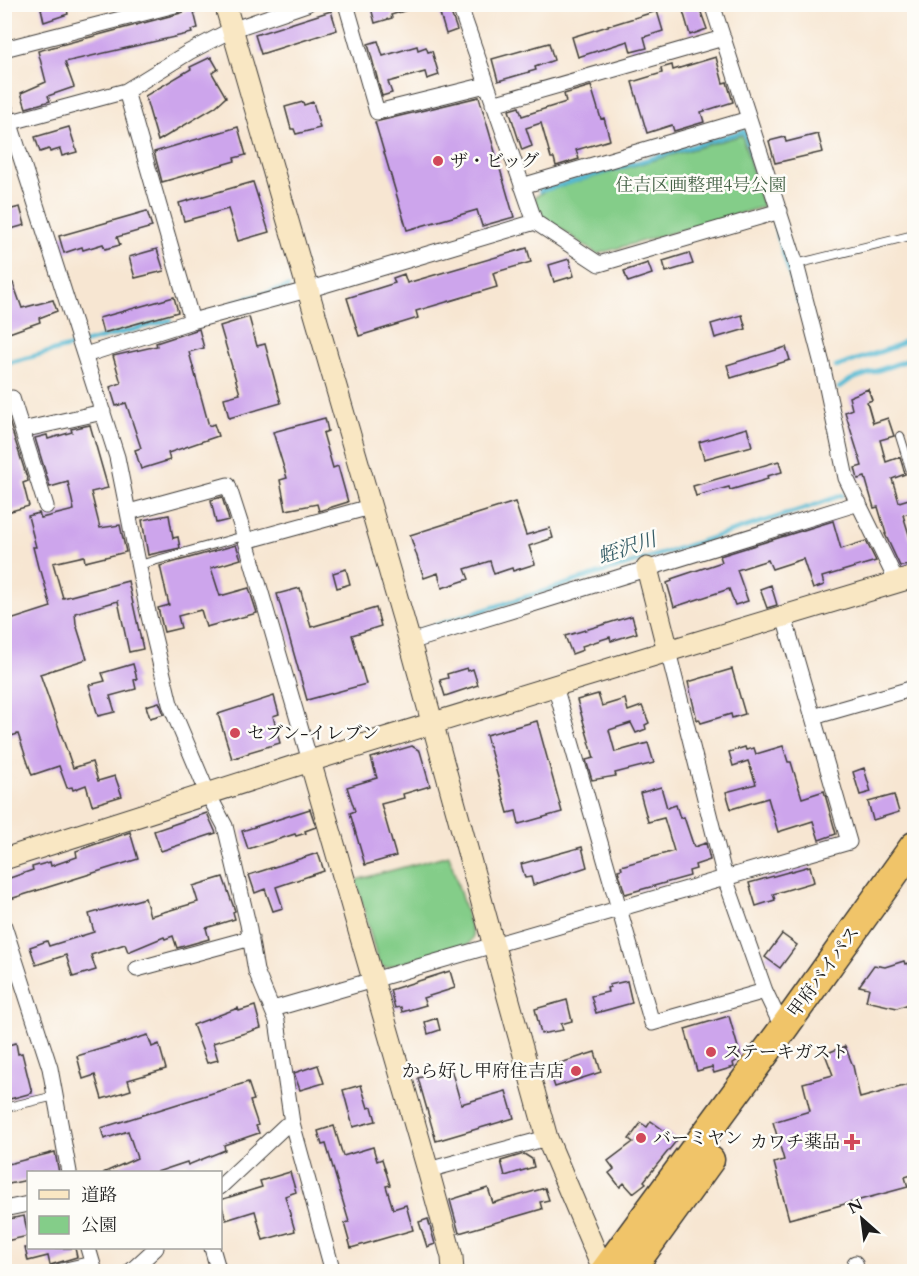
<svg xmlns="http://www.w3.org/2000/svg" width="919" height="1276" viewBox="0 0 919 1276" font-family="Cardo,'Noto Serif JP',serif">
<rect width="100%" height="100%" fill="#fdfcf7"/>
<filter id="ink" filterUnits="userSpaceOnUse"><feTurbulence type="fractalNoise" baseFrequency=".0167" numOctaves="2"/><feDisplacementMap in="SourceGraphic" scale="12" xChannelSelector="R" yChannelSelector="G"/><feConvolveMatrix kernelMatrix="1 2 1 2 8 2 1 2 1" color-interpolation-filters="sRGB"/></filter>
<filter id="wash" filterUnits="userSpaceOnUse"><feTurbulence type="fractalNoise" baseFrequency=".008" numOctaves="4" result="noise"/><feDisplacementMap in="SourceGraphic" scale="24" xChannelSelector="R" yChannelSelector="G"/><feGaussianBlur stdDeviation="1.35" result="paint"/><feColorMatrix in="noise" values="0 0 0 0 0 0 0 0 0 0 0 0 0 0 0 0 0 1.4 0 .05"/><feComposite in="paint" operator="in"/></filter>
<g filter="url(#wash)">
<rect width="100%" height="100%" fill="#f7e6d2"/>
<path fill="#84cd89" stroke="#507452" stroke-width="1.5" d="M742,135L763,207L597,254L537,212L535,197L545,191Z
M449,855L473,936L469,944L385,968L378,962L356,880Z"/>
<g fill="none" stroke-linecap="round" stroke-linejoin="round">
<path stroke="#55bad3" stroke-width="4.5" d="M540,191L744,131L768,206
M775,226L798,301
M234,302L288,287
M4,364L170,320
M836,367L894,347L914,336
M839,388L850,380L914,358
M421,630L809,507L842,495"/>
</g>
<g id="blocks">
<path fill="#cda5ec" d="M40,4H66L68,14L44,22Z
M370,4H416L417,7L391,15L392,18L375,23Z
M437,4H448L457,30L446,34Z
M681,4H698L707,29L690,35Z
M193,8L198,28L191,30L192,33L65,62L74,87L48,96L50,101L26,108L21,93L46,82L38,51L181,13Z
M331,11L337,30L261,54L255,35Z
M657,11L663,31L644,37L647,48L631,52L628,41L578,57L572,37Z
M378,41L383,56L417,46L418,50L426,47L428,52L432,51L439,75L427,79L425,72L388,82L392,93L382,96L368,44Z
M549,43L554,60L535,67L536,70L498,81L492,59Z
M211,57L218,69L212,73L226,97L215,107L158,141L145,96L191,69L190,67Z
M716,57L723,83L727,82L733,102L701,112L704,122L674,131L672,125L647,133L632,82L662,73L661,68L672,65L673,70Z
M591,86L601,119L604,118L610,140L576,150L579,159L556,166L554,158H551L541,123L526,128L532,146L522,150L509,110L519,107L522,116L566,102L564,94Z
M479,97L514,217L482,226L477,210L407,230L375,122Z
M303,102L304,105L313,102L320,128L296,134L294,129H291L285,107Z
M69,127L77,152L62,156L60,149L50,152L49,149L40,152L35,137Z
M238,127L246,155L234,158L235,161L162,182L154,152Z
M818,134L823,152L775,163L769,141L785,137L786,142Z
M253,182L269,232L238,241L228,209L184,221L179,203Z
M20,207L25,225L4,231V211Z
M147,211L152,227L117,237L120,245L105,249L103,244L83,250L82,247L64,253L59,236Z
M527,248L531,262L493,273L497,287L416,311L418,318L359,336L347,298L395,283L393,278L404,274L407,283Z
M157,249L164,271L135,278L129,257Z
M689,253L693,264L666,272L663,261Z
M569,259L574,276L554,282L549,265Z
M648,263L652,274L628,282L624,271Z
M13,283L22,308L53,300L57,311L39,318L40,322L9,333L4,320V286Z
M174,297L178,312L103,333L99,318Z
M742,315L746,329L715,338L711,324Z
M249,317L257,346L265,344L281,403L229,418L224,398L240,394L220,326Z
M199,329L204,348L189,352L209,426L214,424L218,436L168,453L170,460L141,469L135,450L141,448L126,403L116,406L110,387L121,383L113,356L157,346L156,343Z
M786,347L790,360L731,378L727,365Z
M868,389L872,400L867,402L873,423L888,418L894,436L880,440L886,462L900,457L905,474L892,479L899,502L915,497V512L903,515L915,554V565L900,566L885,534H886L878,507L874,508L865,477L858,479L855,468L862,466L845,412L852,409L849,397Z
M4,415H7L28,481L23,483L29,506L4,513Z
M325,418L328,431L323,433L333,468L338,466L348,502L319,511L317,504L286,510L280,480L287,478L273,432Z
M90,425L108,488L91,492L100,528L120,525L126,552L85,562L84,556L53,563L63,598L128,581L143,649L129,652L118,601L75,613L76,624L87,659L40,674L73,768L92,762L98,781L115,776L122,796L92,805L86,785L73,790L72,787L67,788L59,766L32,775L18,734L4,738V622L51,607L41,571H39L33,547H36L28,516L39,513L41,518L74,510L68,482L50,487L35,438L47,435L48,439L72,432L71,429Z
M747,428L752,446L704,459L699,442Z
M779,461L782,472L767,476L768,479L730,490L729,487L696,496L693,486Z
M222,497L229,520L216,523L211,500Z
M515,502L526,535L550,528L553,538L529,546L535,564L513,571L512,568L494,574L490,561L465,569L469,579L442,588L438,573L424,578L410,535Z
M169,515L173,538L178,537L180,548L148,555L142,520Z
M833,521L841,549L866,541L876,561L822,577L824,585L813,589L803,559L772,569L768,560L737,570L748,601L735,605L729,589L674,607L667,583L672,581L671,579L722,562L720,556Z
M236,545L241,559L211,568L220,596L249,588L257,613L206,627L201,610L178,616L181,628L164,632L158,608L169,605L160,566Z
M346,569L350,584L337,588L333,573Z
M771,585L777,605L767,608L760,589Z
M300,588L311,627L376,608L381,626L352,635L366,684L307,700L277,594Z
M632,616L637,633L611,641L610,637L582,646L583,650L572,654L565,636Z
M133,664L137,679L134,680L136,689L110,696L115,712L98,716L89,685L105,681L102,673Z
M467,668L468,671L473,669L478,685L445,696L440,680L448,678L447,674Z
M732,669L745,714L732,718L731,714L701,723L699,719L697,720L688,682Z
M598,694L602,706L625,699L628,711L642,706L649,723L645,725L646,729L636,733L631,723L609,730L615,752L648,743L654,763L615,773L616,776L592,780L586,760L594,758L577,700Z
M274,696L279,714L273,716L280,743L249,752V753L232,759L218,714Z
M159,702L164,714L150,718L146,706Z
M537,721L562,812L519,824L516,811L508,813L486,735Z
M412,746L420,751L430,786L403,794L404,798L381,804L396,856L365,865L350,813L355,811L347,787L377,778L371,758Z
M783,746L788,762H791L802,798L824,791L836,834L819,840L813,821L778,832L768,798L731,809L726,792L756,784L748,761L733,766L729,752L745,747L746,750L754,748L756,754Z
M864,768L871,792L860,795L853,772Z
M661,787L667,808L676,805L680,818L684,817L694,847L706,843L710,860L695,865L696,869L689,871L690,876L625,894L618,870L622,869L621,866L674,851L664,818L648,822L640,793Z
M894,795L899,812L873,820L868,802Z
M310,809L316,827L305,831L306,833L296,836L295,834L248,849L242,831Z
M207,813L216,833L161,851L154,831Z
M130,832L138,859L7,900L4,893V880L33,870L32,867L50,862L51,866L77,857L76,851Z
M582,847L587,867L533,885L531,877L525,878L521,864Z
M318,853L324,871L276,887L283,908L273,911L265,889L255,893L249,875Z
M810,866L814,882L773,894L775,900L756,906L749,883Z
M223,877L235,911L233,912L235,919L206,928L209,939L177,948L173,936L165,939L164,937L128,952L125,944L91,955L96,970L73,977L66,955L36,965L30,947L47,941L49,946L94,932L89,914L145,898L150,916L198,902L193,886Z
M782,934L797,945L780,968L765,957Z
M904,961L905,964L908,963L911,969L915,968V1002L897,1008L866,1001L869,988L859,986L874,965L885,967Z
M450,971L455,988L423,998L426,1005L402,1012L401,1007L395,1008L390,990Z
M627,981L632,1003L596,1013L591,996L608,992L607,988L610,987L609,985Z
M567,1000L572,1021L561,1024L563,1030L541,1034L535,1009Z
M255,1006L261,1028L213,1043L218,1060L207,1063L193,1025L238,1008L239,1011Z
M729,1016L741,1058L733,1063L734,1067L714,1073L712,1067L697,1071L685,1029Z
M437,1018L440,1030L428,1034L425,1022Z
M148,1035L152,1047L159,1044L166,1069L128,1080L131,1090L102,1099L95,1075L83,1079L77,1056Z
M16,1043L18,1054L22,1053L32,1093L10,1099L4,1080V1046Z
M845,1046L853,1066L860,1098L915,1083V1174L905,1177L908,1187L789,1219L774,1163L784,1160L773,1122L810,1111L803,1083L833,1075L825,1054Z
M595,1052L601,1072L555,1087L548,1067Z
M318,1065L324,1083L300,1090L294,1073Z
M451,1069L461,1104L506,1091L514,1118L436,1141L418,1078Z
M248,1082L254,1100L250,1101L258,1125L256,1126L259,1133L224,1145L225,1150L188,1165L187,1162L154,1173H103L137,1158L128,1131L104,1139L101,1128Z
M361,1085L368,1108L372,1107L376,1121L353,1127L343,1090Z
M651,1121L677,1140L644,1181L646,1183L633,1193L624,1183L620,1187L609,1173L614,1169L608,1161L633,1142L629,1139L641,1123L647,1127Z
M334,1126L343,1156L373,1147L377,1161L382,1159L390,1185L386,1186L393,1209L406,1205L413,1230L351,1248L344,1223L349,1222L326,1144L322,1145L318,1131Z
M55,1152L59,1173H28V1180L4,1185V1165Z
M524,1154L532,1159L534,1167L505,1176L501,1161Z
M290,1172L296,1192L285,1196L295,1231L263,1240L255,1211L226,1220L220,1200L262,1187L260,1181Z
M488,1188L493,1203L545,1188L549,1200L540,1202L542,1209L459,1233L450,1200Z
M24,1216L28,1236L6,1241L4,1220Z
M428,1219L435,1244L427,1247L419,1222Z
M25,1248H75L77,1257L50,1265L48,1256L28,1261Z"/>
</g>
</g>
<g filter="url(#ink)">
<use href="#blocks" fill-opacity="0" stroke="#3d3a37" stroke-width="1.5"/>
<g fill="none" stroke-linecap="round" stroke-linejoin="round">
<g stroke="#3d3a37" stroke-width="10">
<path id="lane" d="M796,264L914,235
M900,436L914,481
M139,565L244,536
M4,1108L55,1096"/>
</g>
<g stroke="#3d3a37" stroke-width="17">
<path id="street" d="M346,4L377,112L486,85
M459,4L535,222L599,264L780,211
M712,4L796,264L822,364L846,478L897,582
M4,49L179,4
M126,91L192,321L307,290L535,222
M493,104L723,38
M4,105L117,457L147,608L170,704L208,794L225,826L248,924L256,971L277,1021L292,1123L333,1272
M4,124L126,91L189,52L231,30L307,4
M522,186L749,119
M85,355L192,321
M12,398L46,506
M22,430L103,412
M129,512L228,485L246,541L310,761
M246,541L370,507
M410,642L859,503
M668,651L725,878L765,991L783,1029
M555,686L652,1023L765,991
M813,717L914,688
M4,926L50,1068L69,1172
M137,969L251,938
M273,1009L849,842L784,617
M428,1170L547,1138
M220,1187L285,1126L292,1123
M4,1209L28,1204
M88,1248L95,1272
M212,1248L219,1272
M855,1263L857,1272
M57,1272L92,1264
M130,1272L156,1248"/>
</g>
<g stroke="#3d3a37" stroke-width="23">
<path id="secondary" d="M225,4L410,642L547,1138L604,1272
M647,568L668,651
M310,761L428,1170L452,1257L453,1272
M4,859L310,761L668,651L914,577"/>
</g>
<g stroke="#3d3a37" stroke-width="31">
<path id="highway" d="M604,1272L783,1029L914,846
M629,1272L710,1160"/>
</g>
<use href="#lane" stroke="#fff" stroke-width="8"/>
<use href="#street" stroke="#fff" stroke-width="15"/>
<use href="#secondary" stroke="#f9e7c3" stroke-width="21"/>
<use href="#highway" stroke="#f0c469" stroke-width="28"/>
</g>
</g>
<g fill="#d1495b" stroke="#fdfcf7" stroke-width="2">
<circle cx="438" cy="161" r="6"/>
<circle cx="235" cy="733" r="6"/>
<circle cx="711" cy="1052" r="6"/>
<circle cx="576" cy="1071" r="6"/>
<circle cx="641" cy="1138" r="6"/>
<path d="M849 1133h6v6h6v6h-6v6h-6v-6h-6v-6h6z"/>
</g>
<g text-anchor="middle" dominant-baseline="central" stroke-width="5" stroke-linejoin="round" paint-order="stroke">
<g font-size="18" fill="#1c1c1c" stroke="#fdfcf7" text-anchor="start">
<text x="450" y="161">ザ・ビッグ</text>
<text x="247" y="733">セブン-イレブン</text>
<text x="723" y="1052">ステーキガスト</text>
<text x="564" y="1071" text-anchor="end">から好し甲府住吉店</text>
<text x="653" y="1138">バーミヤン</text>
<text x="840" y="1142" text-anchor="end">カワチ薬品</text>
</g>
<g font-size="18" fill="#466348" stroke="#fdfcf7">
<text x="701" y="185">住吉区画整理4号公園</text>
</g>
<g font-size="18" fill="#1c1c1c" stroke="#fdfcf7">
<text transform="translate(824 972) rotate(-54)">甲府バイパス</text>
</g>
<g font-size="20" font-style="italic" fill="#335b65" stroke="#fdfcf7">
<text transform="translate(627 548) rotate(-18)">蛭沢川</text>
</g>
</g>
<rect width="919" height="1276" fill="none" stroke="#fdfcf7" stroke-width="24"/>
<rect x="27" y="1171" width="195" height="78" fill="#fdfcf7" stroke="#a3a29f" stroke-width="1.5"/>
<rect x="39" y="1190" width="30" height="9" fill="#f9e7c3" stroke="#a3a29f" stroke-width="1.5"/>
<text x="81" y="1201" font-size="18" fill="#1c1c1c">道路</text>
<rect x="39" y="1216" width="30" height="18" fill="#84cd89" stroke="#a3a29f" stroke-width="1.5"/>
<text x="81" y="1231" font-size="18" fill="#1c1c1c">公園</text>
<g transform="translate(862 1219) rotate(332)" stroke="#fdfcf7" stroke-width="4.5" paint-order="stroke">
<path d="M0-4.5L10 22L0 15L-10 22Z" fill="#1c1c1c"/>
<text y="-9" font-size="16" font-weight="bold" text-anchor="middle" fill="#1c1c1c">N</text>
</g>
</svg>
